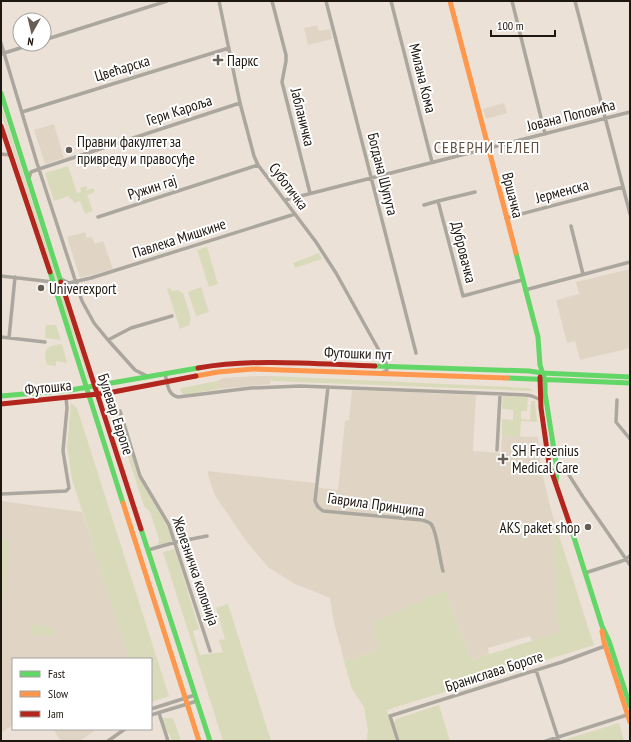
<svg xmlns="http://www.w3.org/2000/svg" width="631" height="742" viewBox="0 0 631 742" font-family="'PT Sans Narrow',sans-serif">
<rect width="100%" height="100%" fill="#ece1d6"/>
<path fill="#e0d5c5" d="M317,25L319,31L330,29L332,39L308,45L304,28Z
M504,103L507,113L486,119L483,109Z
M54,124L64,158L45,164L34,130Z
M85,232L87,238L92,237L95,244L103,241L113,269L80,278L67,237Z
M630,266V348L580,360L575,341L567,343L556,300L579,294L576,282L630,269Z
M255,376H271L270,384L219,389L217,381L224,378Z
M352,390L476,395L473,451L501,453L502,436L538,437L541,468L551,510L587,624L532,641L530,636L488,648L489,654L471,660L445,590L379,650L344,661L333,618L330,598L295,584L269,568L246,541L214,494L207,471L315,483L314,487L338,490L345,421L349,420Z
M1,501L82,512L130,659H13V725L1,733Z
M53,729H97L80,741H61Z"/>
<path fill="#d9daba" d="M1,105L89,378L88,379L77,344L69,326L1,112Z
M68,166L77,193L81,192L80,188L86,186L87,190L93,188L95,192L87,195L93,211L85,214L80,201L74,203L72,199H70L69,196L54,201L45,173Z
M207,247L218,284L209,287L197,250Z
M319,253L322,259L295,268L293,263Z
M201,287L209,312L196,316L188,292Z
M170,288L172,291L178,290L183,293L191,318L189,325L180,329L167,289Z
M46,325H56L61,340L45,338Z
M62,344L67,363L56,361V366L47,365C43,349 45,346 62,344Z
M271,376L529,388L533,391L271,381Z
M217,381L219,389L184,395L180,390L181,388Z
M503,396L528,397L527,411H521V419L530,420L531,401H535L537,422L521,421L520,437L502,436V419L513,420V410L502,409Z
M71,403L77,408L169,696L151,702V659H130L127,653L72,479L67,447Z
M118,410L138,476L167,526L173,541L158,545L159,539L150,512L144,506L116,419Z
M552,525L557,532L571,573L585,624H587L594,645L387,710L396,741H366L368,731L364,707L352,689L344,661L379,650L373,623L445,590L471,660L560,632L559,631Z
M1,540L10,541L3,602H1Z
M175,549L199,629L193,631L200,655L223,652L219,640L225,639L216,608L228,604L271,741H223L163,552Z
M32,624L54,627L52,637L30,634Z
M439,705L450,741H400L394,723L396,719Z
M158,718H173L181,741H172L169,733L167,734Z
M619,723L624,741H567V739Z"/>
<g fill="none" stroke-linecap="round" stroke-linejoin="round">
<path stroke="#aba79f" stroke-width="3.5" d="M219,1L240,103L254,156L258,165L316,242L336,273L386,363L387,370L382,373
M272,1L286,55V61L282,82L310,193
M326,1L416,353
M391,1L432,162
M512,1L545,134
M575,1L630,214
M44,40L167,1
M1,43L37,163L82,301L94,323L108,340L135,370L147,376
M1,54L33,44
M22,112L229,48
M1,154L10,155
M29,178L31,172L42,168L240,103
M475,192L438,201L463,296L522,280
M285,200L630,112
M424,205L438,201
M98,217L258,165
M506,218L623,187
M571,226L583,274
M1,276L53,282
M61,279L69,283L91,278L295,214
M525,290L630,262
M1,337L45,342
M9,338L15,277
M108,340L131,328L172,316
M165,374C168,383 167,395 178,397L251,388L300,386L526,395L532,396L541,400
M328,387L315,501L318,507L323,511L422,520C425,521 429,522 431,524C437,531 440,562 443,571
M617,400L616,422L630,439
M120,411L140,476L169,525L210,651
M497,450L500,395
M567,472L583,497L630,565
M1,494L66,491L69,488L63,451L67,408L66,398
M148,550L176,542L207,536
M585,573L622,561L630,556
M536,670L559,741
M151,709L195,695
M159,713L168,741
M151,715L197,701
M108,741L125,729
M398,741L390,716L562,662L605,646
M546,741L627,715"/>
<path stroke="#63d668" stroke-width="5" d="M1,93L61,282
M516,253L538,337L540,365L545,380V393L557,469L556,482
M50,272L123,503
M375,366L529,371L542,373L630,377
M507,378L630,383
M1,396L71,390L198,368
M570,525L602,626L609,641L630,706
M141,529L210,741"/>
<path stroke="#ff974d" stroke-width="5" d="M450,1L516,253
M196,376L218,372L253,369L507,378
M123,503L199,741
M602,631L604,642L630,722"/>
<path stroke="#b3261e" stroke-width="5" d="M1,126L50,272
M61,282L141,529
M198,368C256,358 316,364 375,366
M540,377L541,408L549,464L570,525
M1,404L108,393L196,376"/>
</g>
<g fill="#665e55" stroke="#fff" stroke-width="1.5">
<path d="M216 54h4v4h4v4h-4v4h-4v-4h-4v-4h4z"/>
<circle cx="69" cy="150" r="4"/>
<circle cx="41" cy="288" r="4"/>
<path d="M501 453h4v4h4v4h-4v4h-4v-4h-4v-4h4z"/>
<circle cx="588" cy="527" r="4"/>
</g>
<g text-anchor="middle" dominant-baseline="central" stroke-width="4" stroke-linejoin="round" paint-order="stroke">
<g font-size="15" fill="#1e1710" stroke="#fff" text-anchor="start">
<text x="227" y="60">Паркс</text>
<text x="77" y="141">Правни факултет за<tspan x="77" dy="17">привреду и правосуђе</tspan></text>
<text x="49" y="288">Univerexport</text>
<text x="512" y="450">SH Fresenius<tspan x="512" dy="17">Medical Care</tspan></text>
<text x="580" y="527" text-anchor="end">AKS paket shop</text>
</g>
<g font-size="15" fill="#1e1710" stroke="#fff">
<text transform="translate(122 68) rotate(-17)">Цвећарска</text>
<text transform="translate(423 78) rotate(76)">Милана Кома</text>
<text transform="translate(179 110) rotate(-18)">Гери Кароља</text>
<text transform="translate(571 115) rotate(-14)">Јована Поповића</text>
<text transform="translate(303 117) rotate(76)">Јабланичка</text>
<text transform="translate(383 174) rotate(76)">Богдана Шупута</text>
<text transform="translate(289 186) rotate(53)">Суботичка</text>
<text transform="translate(152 187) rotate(-18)">Ружин гај</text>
<text transform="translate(562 191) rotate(-15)">Јерменска</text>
<text transform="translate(513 195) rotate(76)">Вршачка</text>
<text transform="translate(179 238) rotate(-18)">Павлека Мишкине</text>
<text transform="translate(464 252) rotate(76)">Дубровачка</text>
<text transform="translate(358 353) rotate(2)">Футошки пут</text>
<text transform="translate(48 387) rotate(-6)">Футошка</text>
<text transform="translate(116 414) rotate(72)">Булевар Европе</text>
<text transform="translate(376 504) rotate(8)">Гаврила Принципа</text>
<text transform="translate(196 571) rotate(71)">Железничка колонија</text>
<text transform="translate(494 671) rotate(-18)">Бранислава Бороте</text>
</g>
<g font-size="16" letter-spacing="1" fill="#635242" stroke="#fff">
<text x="487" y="147">СЕВЕРНИ ТЕЛЕП</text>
</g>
</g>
<rect width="631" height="742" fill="none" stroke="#1e1710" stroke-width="4"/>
<rect x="12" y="658" width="140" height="72" fill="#ffffff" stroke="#a5a29f"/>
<rect x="20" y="671" width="20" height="6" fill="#63d668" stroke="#a5a29f"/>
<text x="48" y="678" font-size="12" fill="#1e1710">Fast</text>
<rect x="20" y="691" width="20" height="6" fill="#ff974d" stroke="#a5a29f"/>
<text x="48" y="698" font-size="12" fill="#1e1710">Slow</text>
<rect x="20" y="711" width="20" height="6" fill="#b3261e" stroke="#a5a29f"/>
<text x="48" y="718" font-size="12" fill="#1e1710">Jam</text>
<g transform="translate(32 32) rotate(188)"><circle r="19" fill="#ffffff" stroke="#a5a29f"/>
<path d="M0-3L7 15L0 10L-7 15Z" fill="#665e55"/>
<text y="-6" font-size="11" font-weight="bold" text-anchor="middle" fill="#1e1710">N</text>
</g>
<path d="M491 30v6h64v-6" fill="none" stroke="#1e1710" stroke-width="2"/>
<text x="497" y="30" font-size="12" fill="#1e1710" stroke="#ffffff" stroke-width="3" paint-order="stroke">100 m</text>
</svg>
